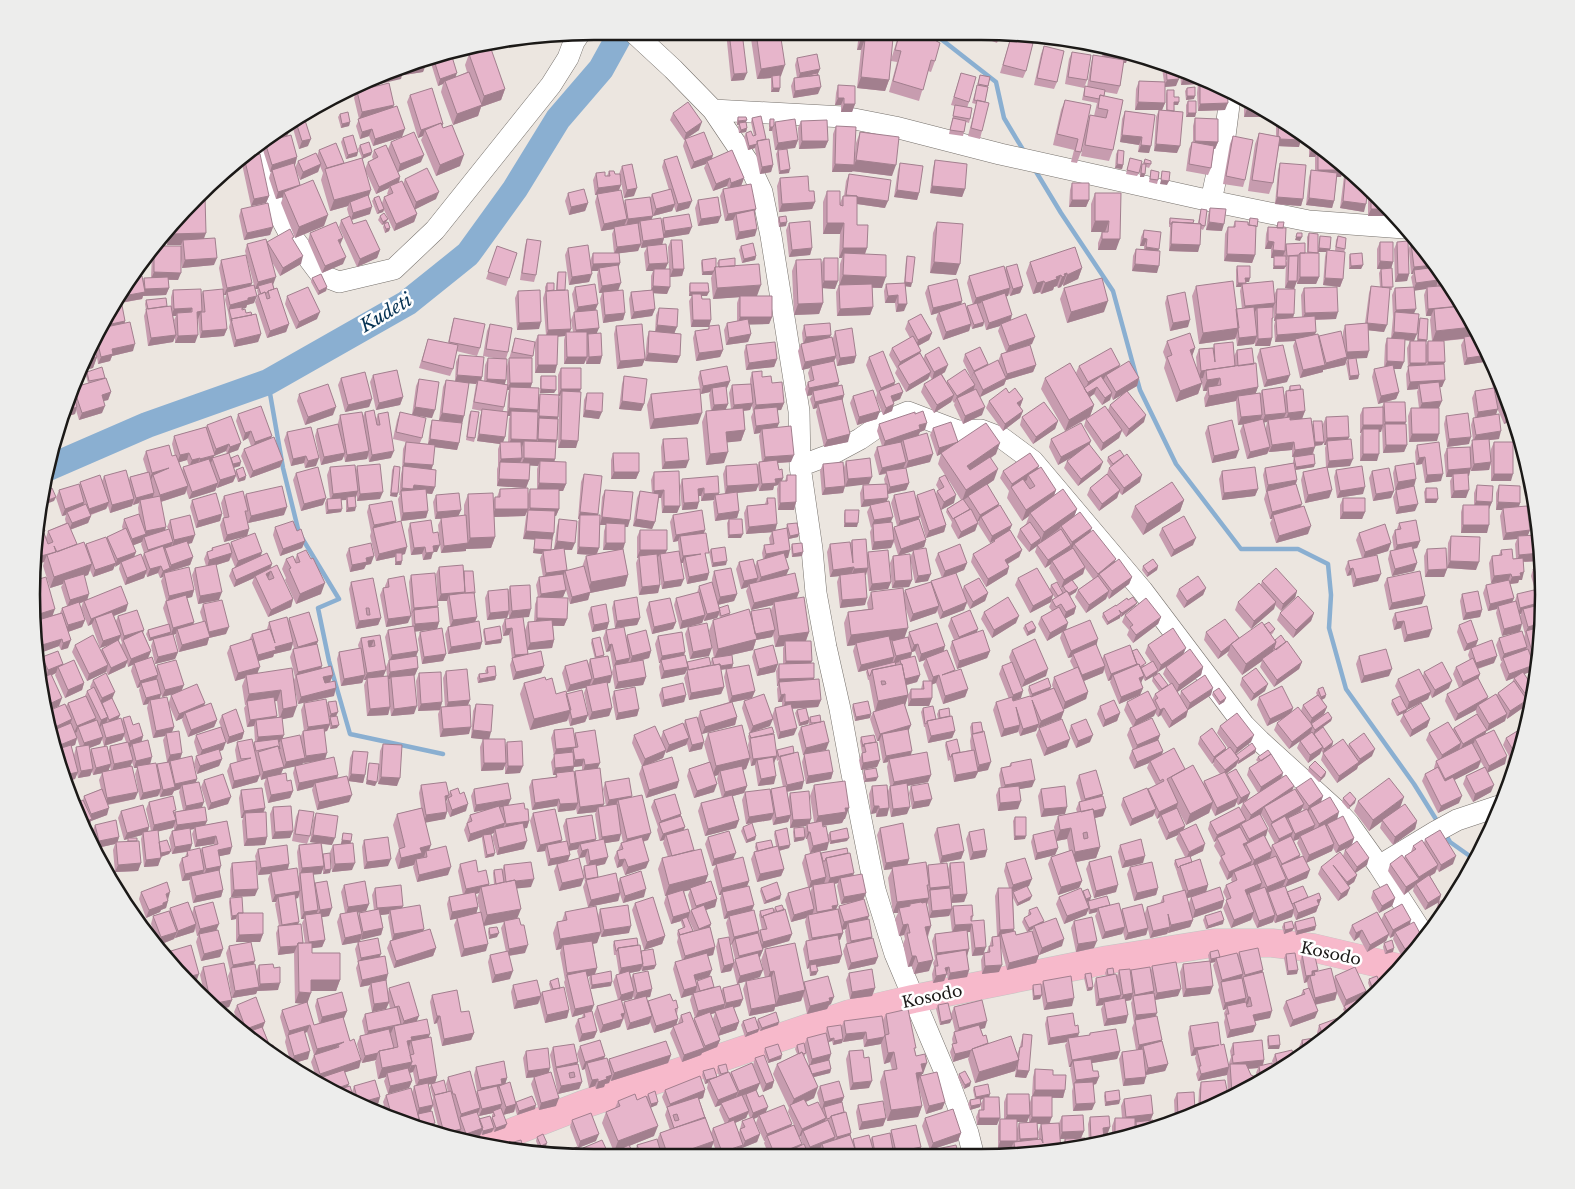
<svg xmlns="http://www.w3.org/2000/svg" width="1575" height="1189" viewBox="0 0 1575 1189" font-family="'Libre Baskerville',serif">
<rect width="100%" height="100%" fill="#ece6e0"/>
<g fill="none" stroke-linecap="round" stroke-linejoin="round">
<path stroke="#8aafd1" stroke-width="4.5" d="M932,32L996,82L1004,118L1025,153
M1035,170L1061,213L1113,291L1140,390L1176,464L1241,549H1298L1328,564L1331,595L1329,628L1346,689L1414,784L1439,824
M268,382L283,468L299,533L339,599L318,608L329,661L350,734L443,754
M1444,832L1450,842L1474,859"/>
<path stroke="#8aafd1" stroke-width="26" d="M48,468L147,425L268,382L407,303L468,254L515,189L558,119L601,69L622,31"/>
<g stroke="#76716c" stroke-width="22">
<path id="minor" d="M632,31L673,69L713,110L748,162L762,192L771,236L799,411L800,466L812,549L816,593L826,647L840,709L851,769L875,890L895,954L947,1077L968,1133L973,1153
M713,110L844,117L895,127L1000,154L1211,201L1309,221L1404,228
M254,149L269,195L288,231L321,275L339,282L394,269L435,230L551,85L568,58L574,42L580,33
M1211,201L1225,136L1231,90
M800,466L832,454L860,439L886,421L908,412L958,431L981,430L1002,438L1033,461L1142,590L1244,725L1260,741L1336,810L1349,824L1379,866L1425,937
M1379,866L1435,832L1457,820L1502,805"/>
</g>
<g stroke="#c4c3c3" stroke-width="29">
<path id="major" d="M482,1144L582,1105L849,1014L913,999L1107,960L1214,943H1272L1314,948L1399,968"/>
</g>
<use href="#minor" stroke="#fff" stroke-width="21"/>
<use href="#major" stroke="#f7b9cb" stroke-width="28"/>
</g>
<path fill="#c79caf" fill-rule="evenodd" d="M726,32H742L744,80L731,81Z
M750,32H780L781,76L780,77L779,92H771V78L757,79Z
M859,32H890L888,37L891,60L896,43L900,32L935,61L931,72L928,71L919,101L889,92L897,62L891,61L889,80L885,91L857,88L861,50H857Z
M969,32H1001L997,43Z
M1011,37L1026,71L1023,78L1000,73Z
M1046,37L1086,44L1085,47L1045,39Z
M488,45V46L457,58L454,50Z
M1044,46L1057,82L1054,89L1034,85L1041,54Z
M1103,47L1127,51L1128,55L1126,63H1123L1120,86L1117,94L1105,92L1104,96L1123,100L1113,150L1109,161L1081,156L1084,140L1081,152L1077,163L1071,162L1074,150L1053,145L1061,110L1065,100L1087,123L1090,115L1094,116L1097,103L1082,100L1084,90L1085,86L1087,87L1091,63L1093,55L1102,57Z
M448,51L456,77L467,72L465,65L469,54L505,89L501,100L481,107L478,116L453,125L441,92L443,84L438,86L430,60V58Z
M1072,52L1087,80L1084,88L1065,84L1069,59Z
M1142,56L1178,70L1176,86L1165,87V103L1162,110H1166V94L1167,90L1174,97L1178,105H1174L1177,153L1154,151L1156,117L1159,110H1135L1136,89L1139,81L1164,82L1162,68L1164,65L1142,64Z
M797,58L820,69L817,75L818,94L793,98L791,86L794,78H797L795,65Z
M425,60L423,72L404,75L403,69Z
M1180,71L1227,88L1225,110L1198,111L1197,93L1198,84L1181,85Z
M961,73L969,102L967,108L970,119L969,123L966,122L963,136L949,134L955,106L951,105Z
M980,75L990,77L985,102L982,131L980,139L968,136L976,104L972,103Z
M369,83V88L393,108L402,137L373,146L369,136L360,139L356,126L359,119L354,98L355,95L346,97L345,93Z
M838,85L855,104L852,112H841V105H835L836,93Z
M1187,88L1194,99L1186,100L1185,91Z
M410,95L443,124L442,126L460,166L436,176L421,140L423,136L418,138L407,102Z
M1244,98L1275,116V117H1244Z
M1188,101L1196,113L1195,117H1186V105Z
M1125,111L1155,115L1149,153L1138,152L1139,145L1120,142L1122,119Z
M673,113L699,130L686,139L712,159L744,178L741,186L756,209L754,212L755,236L736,240L733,221V220L725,221L720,196L723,189L728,188L727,186L713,191L704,168L706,164L691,169L683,146L685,139L684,140L670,120Z
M303,114L308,146L299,149L292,125L286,127L288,134L287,136L297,157L295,165V168L298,161L317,156L319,150L344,163L362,158L358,149L360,145L371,155L362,159L365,169L368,162L373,159L372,157L374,150L388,149L391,142L421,162L398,172L400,177L399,183L403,184L405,179L436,199L415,209L417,214L414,222L394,231L384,210L383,212L377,214L372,201L374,198L382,203L384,197L388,195L387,194L389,188L376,194L366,172L369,197L370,214L352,220L353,224L380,250L377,258L357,267L339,227L341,220L349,216L347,209L348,206L330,211L321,180L323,173L320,166L318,172L300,180L296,170L300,185L324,226L295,238L281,203L283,197L276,199L269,178L271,171L270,172L263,150L264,147L259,148V146Z
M340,114L350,122L349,126L341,128L338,117Z
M738,117L747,128L746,132L739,133L738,127L739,124L737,125V121Z
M1277,117L1294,126L1299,147L1279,146L1273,183L1269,194L1248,191L1255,144L1259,133L1276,136V120Z
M752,118L766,140L773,165L771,172L760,174L755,149V148L748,150L744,137L746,133L753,136H754L751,122Z
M1195,118L1218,142L1215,149H1214L1211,168L1208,175L1186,171L1189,149L1192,142H1193V126Z
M770,119L774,125L775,122L798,140L795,148L775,150L772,130V131H769V123Z
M801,121L828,141L825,148L799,149L798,128Z
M836,126L855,153L856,143L860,132L892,176L852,171L853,170L852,172H832L833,134Z
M1233,136L1245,180L1243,187L1223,184L1230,144Z
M343,138L357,156L346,159L341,142Z
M1309,139L1343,167L1341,177H1337L1334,201L1332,208L1306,205L1309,177L1311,170H1315V157H1309Z
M778,150L789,173L779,174L776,154Z
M1118,150L1123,165L1122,169L1115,168L1116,154Z
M250,151L253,156L269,196L266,203L251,206L242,164L243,162L242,157Z
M1130,158L1139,173L1137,176L1126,174Z
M1145,159L1151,164L1149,168L1146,167L1144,177H1140V168L1142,164H1143Z
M664,160L689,208L676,212L674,206L672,211L653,216V215L651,220L661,222L663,218L689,234L664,238L662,245L665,269H669L668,247L671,240L684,269L682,276L670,277L667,294L653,293L655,309L652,316L631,319L629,299L631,292L651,290V276L653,271H646L644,253L647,247L641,248L640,245L638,251L619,253L620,263L619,266L618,290L625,313L623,320L603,323L600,299L602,293H599L597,275L598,271H592L589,282L569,285L565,255L568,248L590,264V261L593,253H614L612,234L614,229L601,231L595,202L597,195H595L593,180L596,173L605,176H607L609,171L615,174H619L622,166L634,196L624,198L621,181V185L619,190L624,204L625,200L650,198L652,194L669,190L662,167Z
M935,160L965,189L962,197L930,193L933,168Z
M900,163L919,193L917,200L894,197L898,170Z
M1280,163L1303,199L1301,206L1275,204L1278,170Z
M1151,170L1158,180L1157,184L1149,182Z
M1346,170L1364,212L1340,208L1344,176Z
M849,174L885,208L857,204V225L867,248L865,254L882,288H872L873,307L870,315L837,316L836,292L839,285L840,264L842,258H839L840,234H823V202L827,191L840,203L843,196H844L846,181Z
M780,178L809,191L815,202L812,209L779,212L777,186Z
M1072,183L1089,200L1086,207H1069L1070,190Z
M568,193L588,203L585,211L569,215L565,201Z
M1095,193H1121L1116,250H1098V243L1102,232H1103H1091V204Z
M1371,193L1386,209L1383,216H1368V200Z
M207,196L205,203L204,239L214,265L182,268L181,259L178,280H168L169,288L166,295L143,296L142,299L121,303L125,321V323L133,351L112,356L110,361L98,364L97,357L93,368L81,371L89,345L95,350L93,340L135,277L143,281L144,278H151L152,253L154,248L181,246V245H167V230L171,223Z
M698,200L718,223L698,226L695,208Z
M1210,208L1222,231L1206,230L1208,215Z
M241,209L273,227L270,235L244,240L239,216Z
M1201,209L1205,226L1203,230L1201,229L1198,252L1169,251L1170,230V227H1169V222L1170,218L1193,223H1198L1200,213Z
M380,216L388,219L386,222L390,228L389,231L385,233L383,227L384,224L382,225L378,220Z
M779,217L786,226L779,227L778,221Z
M1250,218L1256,228L1255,255L1252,263L1224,261L1225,234L1228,227H1233L1235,221L1248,225Z
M937,222L956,275L930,273L933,233Z
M1278,222L1283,228L1285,246L1286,244L1307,253V237L1309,233L1317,253L1319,277L1316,284H1297V276L1294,289L1285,288L1286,263L1287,260H1286V266L1284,269H1273L1274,258H1271V249H1265L1266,234L1268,227L1276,228Z
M789,223L812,248L810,255L789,257L786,230Z
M1144,230L1157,273L1132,271L1133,256L1136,249H1144V246H1140L1141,237Z
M310,233L340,245L343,264L322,273L308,241Z
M1320,236L1330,249V250L1335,251L1336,240L1338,236L1345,249L1344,252L1343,279L1340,287L1323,285L1325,257L1326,252H1318L1319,240Z
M527,239L536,275L534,282L520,280L525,246Z
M293,240L301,264L280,276L272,262L273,285L289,324L286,332L267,338L255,302L258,294L257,290L258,289H255L254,303L247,305L246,308H242V310L246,313L252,315L261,334L258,342L234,347L229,327L230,323L228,312L225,300L226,295H224L219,268L221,260L252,283L251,286L254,285L245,251L247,244H267V242Z
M1380,242L1393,262L1391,268L1392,290H1390L1384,332L1368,330L1367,358H1356L1359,375L1358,379L1349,380L1346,363L1348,359L1354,358L1347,359L1345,365L1323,370V372L1300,378L1293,346L1295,341L1275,342L1274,326L1275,321H1274V306L1272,323V338L1270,346H1255V342L1254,344L1237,346L1236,337L1235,339L1199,344L1192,296L1196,286L1236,309H1242L1240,291L1241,287H1236V270L1237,266L1249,282H1246V283L1274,295L1277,289L1294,314L1293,318L1302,317L1301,295L1304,288L1336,319L1315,320V334L1319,338V336L1343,342V332L1345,325L1365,323L1369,293L1371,286L1380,287L1379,273L1381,269H1383H1377V249Z
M1397,242L1408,250L1411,243L1416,242L1436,266L1435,267L1437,272L1461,306L1501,379L1513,420L1504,424L1497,408L1496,415L1499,439L1489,440L1491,459V449L1494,442L1511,481H1491V463L1489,470L1471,471V468L1468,476L1466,498H1451L1450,481L1452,477H1446L1444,455L1447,448L1470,447L1473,440L1471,425L1473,418H1475L1472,398L1475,391L1493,388L1488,369L1491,361L1464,365L1461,345L1464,339L1444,341V364L1442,387H1440L1437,441L1409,442L1408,416L1411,408H1419L1417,392L1418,389L1407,390L1406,374L1408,368L1407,348L1410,341H1412L1405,340L1401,369H1394L1399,392L1396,399L1385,402L1405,424L1407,445L1404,452L1383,453L1382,427L1381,432H1379L1377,461H1360V437L1361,433H1360V415L1363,408L1382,407L1384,402L1378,404L1372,377L1374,369L1384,367L1385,345L1387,338H1391L1393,317L1392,295L1395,288L1413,287L1411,277L1413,274H1411L1409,251V274L1407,281L1395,282L1394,249ZM1426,289L1424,295L1426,316H1431L1430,320L1432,341H1428L1426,345V342L1420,318L1418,322L1417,341H1414V313L1415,290Z
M497,246L517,253L506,286L486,279Z
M741,246L756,256L755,260L742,263L739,250Z
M1350,254L1363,265L1361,269H1349V257Z
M907,256L911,287L906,286L904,311L896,312L895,303H885L884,291L886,284L904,283L906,260Z
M824,258L835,289L823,288V303L819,314L794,315L792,271L796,260L821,264Z
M702,260L716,267H718L717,263L719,260L735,266L757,296H751L772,317L769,324H749L751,334L748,342L726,345L724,330L727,323L737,321V303L739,297L713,299L711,278L712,275H702L701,263Z
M1030,262L1082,268L1078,279L1063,286V284L1062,285L1061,287L1058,288L1057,286L1054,287L1053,290L1041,294L1040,292L1033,294L1026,273Z
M1006,267L1023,286L1020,293L1010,296L1009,293L1008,296H1006L1011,320L1032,344L1019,349L1036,365L1033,372L1006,380L1004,385L980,397L982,415L963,424L954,405L955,402L954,403L952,400L951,402L934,413L921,392L924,384L932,380L930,376L928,379L906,392L895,373L897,369L889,355L892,348L910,338L905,329L908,321L932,333L929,340L918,346L920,353L923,359L925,355L945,372L942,374L947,383V381L971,379L972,378H971L963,361L965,354L988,364L987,365L998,361L1001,354L1006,352L998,331L1000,326L986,330L984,322L983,326L972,329L971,325L969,331L943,340L936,319L938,313L931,315L925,293L928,286L962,301L961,305L966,308L967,306L973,305L967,283L969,276L1005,270Z
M558,272L565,290L571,329L570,332H573L571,320L574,312H575L572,294L575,287L596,310L597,333L602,356L600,364H586V360L584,364H564V340L565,336L558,337L555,373H535V342L538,335H546L543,298L545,292V287L547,283L554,290H556L557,275Z
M312,278L327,287L326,291L318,295L311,282Z
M690,283L707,296H702V299L711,320L709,326L723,350L720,357L696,361L693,338L695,331L708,329L709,327H691L689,301L692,296H689V287Z
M1064,288L1104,312L1067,323L1060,299Z
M173,290L201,295L203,291L227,329L224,336L200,338L198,319H197L195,343H175V337L173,342L148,346L144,316L146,310L145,304L146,300L167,306H171V297ZM173,316H176L174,320L175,328Z
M518,291L539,329L517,330L515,298Z
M287,296L317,319L296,329L285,304Z
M1167,296L1188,327L1170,331L1165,303Z
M659,308L675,333L680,356L677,363L645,361V359L642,366L617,369L614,334L616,326L645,359L647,338L649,331L655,332L656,315Z
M454,318L480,348L477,356L456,351L453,369L450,376L419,368L428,339L448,343L452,325Z
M490,324L508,352L506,359L505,384L507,385V366L515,338L533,356L532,358V383L530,388L539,398L540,394L558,395V375L561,368L581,389L579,392L576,448H558L559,399L560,396H559L557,440L556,443L555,459L554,462L566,484L563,491H559V509L556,516H555L551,550L559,549H554L557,526L559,519L572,550H564L567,571L582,567L586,556L592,555L577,554L578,522L579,519H578L581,482L584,474L598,514V515L600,523L602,497L605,490L628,527H625L623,549L628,575L625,586L590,593L588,600L570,604L566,590L563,597L560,598L567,619L564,626H553L554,640L552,648L528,650V654L544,666L541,673L513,680L510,665L512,659L509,635L503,636L502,626L505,619L525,630L528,622H534L535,604L538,597L536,585L539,577H543L540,559L542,554L533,553L535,539H523L526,517L527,511L525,516L494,517L495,537L491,548L466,549V551L441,553L438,525L441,519H435L433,502L436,495L461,510L458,516H464V505L468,494L493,501L495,497H497L500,489L528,494L530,489H537V469L538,466L530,465L529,480L526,488L497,486V469L498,466V449L500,444L477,441L480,416L482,411L472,409L476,384L469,383L462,424L459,443L457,450L434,447L432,469L435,487L432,494L426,493L428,511L426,518L401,521L398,499L400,495H399L401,474L402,470L403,449L406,442L393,439L397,420L400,412L422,438L420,443L428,444L430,427L432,420H439L443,387L446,380L455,381L456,362L459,355L482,377L481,381H484L485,365L488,358L499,359L483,356L487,331ZM507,388V390H509L508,394L507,412L503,411L504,407ZM507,416H510L509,419L508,442H503L505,437ZM600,525H606L604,531L603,550H617L597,554L599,548Z
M804,325L830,338H833L835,331L856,356L854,363L837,366L836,358L834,361L839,382L838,386L844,395L842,401L848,442L824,447L816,412L817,408L813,409L810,399L812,395L807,396L805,389L808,382L810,381L808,373L810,368L802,370L798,351L801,344L803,343L802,333Z
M1167,341L1195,348L1192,356L1197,369L1196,357L1199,349L1213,348L1214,344L1234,356L1237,350L1254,364L1258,387L1255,394H1260L1262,390L1284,396L1286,391H1288L1290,386L1305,411L1302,418L1312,423L1324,442L1322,445L1315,446L1313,454L1314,467L1295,470L1297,480L1296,484L1300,507L1308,534L1276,543L1270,523L1272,519H1270L1264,499L1266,492L1263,475L1265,468L1293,463V461L1294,457H1296H1292V450L1269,452V451L1267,454L1247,459L1240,431L1243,424L1238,425L1236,403V401L1205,407L1204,398L1207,391H1203L1202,383L1198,394L1176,402L1164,368L1166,360L1163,352ZM1264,422H1267L1266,427V432Z
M746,345L777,359L774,367L746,370L744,352Z
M1260,349L1287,382L1264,387L1257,357Z
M869,357L895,382L894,384L903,392L900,399L893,402L892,411L883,415L876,398L877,393L866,365Z
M1079,366L1119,368L1139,378L1137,386L1127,391L1144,422L1126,437L1122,431L1119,438L1101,451L1084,426L1086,419L1090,417L1065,431L1041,389L1045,378L1084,388L1076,373ZM1126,392L1110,405L1108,410L1090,416L1094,405L1090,397L1094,394L1102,405L1110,400L1111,396L1113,400Z
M700,371L730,381L727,388L726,389L728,404L725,410L731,409L729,393L732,385L750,384V379L752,372L762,377L772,383L784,403L781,410H777L779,423L777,427L791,462L778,463L779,470L783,478L782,481H785L787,475L796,502L794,510H778L777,489L778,485L774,486L773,490L759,491L758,484L756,491L737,493L739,511L737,518L732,519L741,538H728L727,523L729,519L715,521L713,502L714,500L701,501V496H699L697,509L682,510L680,486L682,479L718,495L732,493L725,494L723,474L726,466L757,468L759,462H762L759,436L760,433L754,434L751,417L753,412L752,405L750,410L744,411L745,430L741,441L727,442L724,463L706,465L702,422L706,411H711L709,395L710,392L701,394L698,378Z
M87,372L105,378L111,392L108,400L103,401L102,413L79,420L76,410L75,414L65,417L78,380L79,386L88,383L86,376Z
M373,375L403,397L400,405L376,410L370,382Z
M541,376L556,390L554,393H540V379Z
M624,376L644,404L641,411L619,409L622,384Z
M341,378L372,399L369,407L345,412L338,385Z
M419,379L432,418L412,415L416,386Z
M587,393L599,419L583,417L584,400Z
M1009,393L1023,399L1020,407L1023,411L1020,418L1003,431L986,408L989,401Z
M299,394L333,415L305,425L297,401Z
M651,394L698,424L650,429L647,405Z
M853,396L877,419L857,425L850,403Z
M471,411L475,438L474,442L466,440L469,415Z
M365,412L376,419L378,414L391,458L369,462L368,455L367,459L345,462L344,456L342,460L321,465L315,436L317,429L338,424V423L340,415L363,416Z
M238,414L271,438L283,460L280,467L250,478L241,456L244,449L251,446L248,438L243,441L236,421Z
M1446,416L1469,444L1447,447L1444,424Z
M1022,417L1058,421L1055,429L1033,444L1020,425Z
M1326,417L1349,437L1348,439L1350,466L1327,468L1332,490L1329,498L1305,503L1301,480L1303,472L1326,467L1325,448L1326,445H1324L1323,424Z
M879,424L925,430L920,432L918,436L930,462L906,468L909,483L906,490L888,494V498L887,501L890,523L893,529L894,527L897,526L891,503L894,495L916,499L917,495L936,494L937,491L939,490L936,485L939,478L945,475L938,464L941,454L937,456L930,435L933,428L958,442L996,454L991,458L994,480L987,485L999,504L998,507L1010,531L1022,550L1019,557L1008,564L1009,567L1007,574L986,587L971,562L973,554L993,542L994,541L990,543L978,524L979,521L977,522L978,523L975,531L958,539L951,526L952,522L946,512L947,509L961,500L948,479L954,503L941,510L946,525L944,532L926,538L920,517L919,519L926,540L924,547L916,550L928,581L915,583L910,558L913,551L901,555L912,580L909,587L892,588L890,563L893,556L898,555L894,542L891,548L872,550L870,532L872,527L871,528L867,512L870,506L861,507L860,493L863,485L885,484L884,479L886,474L879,475L874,455L877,447L882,446L877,431Z
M207,425L241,443L238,450L229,453L230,458L240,466L234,468L235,472L236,470L246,476L245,480L238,482L236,476L233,482L217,488V486L215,491L189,499L186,490L185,494L161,502L165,530L168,529L167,527L170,520L192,543L188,544L193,557L190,565L169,572L194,590L192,597L187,598L194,622L193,625L203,622L200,612L203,604L226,634L209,638L207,645L179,652L175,636L176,634L173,635L178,652L175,659L155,664L151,646L153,640L149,641L146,634L148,630L168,624L163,608L166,600L161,581L163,577L160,578L158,573L147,577L146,573L144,578L125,585L119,569L120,564L114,566L113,570L93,577L90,570L88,575L84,576L87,599L126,611L114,616L116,621L118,616L144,630L143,632L151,651L148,658L156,669L157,665L181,691L205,703L204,706L217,720L214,727L188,737L182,720L183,718L176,721L169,705L174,727L172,732L182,753L180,758L197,779L196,782L202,808L207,821L205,825L227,821L230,854L220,856L219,872L223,890L221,897L193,903L189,883L190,880L182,881L179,865L182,858L185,857L187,852L172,854L169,838L172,831L174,830V826L173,828L158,831L159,842L171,851L169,854L161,857L158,866L144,867L141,839L142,835L130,838L141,863L138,871L115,872L113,850L115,844L97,848L95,844L92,832L95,825L119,837L117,842H127L128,839L124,840L118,818L121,811L149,827L148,831H151L146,809L149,802L176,812L183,810L179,792L180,789L174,791L172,795L160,797L159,793L158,796L140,800L135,774L137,768H134L132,762L130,767L135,799L108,805L107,815L91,821L89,826L94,841L75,804L83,800L84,796L101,789L99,780L102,773L93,775L92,771L90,776L78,778L77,773L75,779L64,782L61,776L57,753V752L56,750L48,711L66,706L68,703L85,696L87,691L91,689L90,687L93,680L112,699L120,715L118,719L114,720L122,721L123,718L133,725L143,736L141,742L150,764L156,766L157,764L167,762L163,740L165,736L153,738L147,708L148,704L143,705L139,690L140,687L137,688L131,671L133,664L128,667L127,662L125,667L108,675L106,671V672L87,681L72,652L75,645L101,650L102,649L108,645L100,648L92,626V624L88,626L81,608L83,602L79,604L85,620L82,627L68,632V648L61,650L59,646L40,653L33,630L36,580L53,615L60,613L62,608L67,606L61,587L63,584L50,588L43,566L44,562L37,564L41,508L42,513L41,517L45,531L44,533L46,538L48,531L66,523L65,519L66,515L62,516L56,498L59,490L79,485L80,482L102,481L104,476L129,480L130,477L147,472L143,459L146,451L172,456H175L172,444L174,436L206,427ZM226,451L227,454L214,458V456ZM187,460L189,466L183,467L182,471L179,462ZM133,503V505L139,503L138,508L139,515L124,519L122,527L123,530L107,537V538L86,544L85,545H76L70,530L88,523L91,516V515L106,509L108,506L110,513L132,506ZM142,542L141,544L144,553L142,558L134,557L136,552L133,545ZM120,637L122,643L121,645L119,641ZM161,694L162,697L174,694L171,695L169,702L160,698ZM124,736L126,742L110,746L108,752L91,749L90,753L89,748L100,744L102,739L104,746L122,740ZM77,738L80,747H76L74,755L71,746L75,745ZM110,766L111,771H108ZM194,829L192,834L195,847L214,844V845L202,848L201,850H190L192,844L190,830Z
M1208,426L1236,458L1212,463L1205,433Z
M287,432L316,466L305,468L304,463L291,466L284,440Z
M663,439L686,468L662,469L661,447Z
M1051,439L1089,445L1100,469L1078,486L1064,468L1067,461L1072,457L1058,465L1049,447Z
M1417,445L1441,481L1425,483L1422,464L1416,465L1415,452Z
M613,453L639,472L636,479H611V460Z
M1108,457L1140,482L1122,495L1119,492L1117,498L1099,511L1087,495L1090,488L1107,474L1109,468L1111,467L1107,461Z
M846,461L869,484L845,486L843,493L822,495L820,471L823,464L844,467Z
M357,466L380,499L357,501V495L355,499V511L346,512V500H341L342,509L341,512L326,514L325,503L327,499H330L327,475L330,467L356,470Z
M394,466L397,497L390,496L392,470Z
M1039,466L1037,469L1056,490L1054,496L1077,509L1074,516L1090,531L1115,562L1132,577L1129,584L1109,599L1107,596L1106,599L1086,613L1075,597L1078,590L1093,579L1085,568L1083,574L1073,580L1076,592L1070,596L1076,607L1074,614L1066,618V630L1096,645L1102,659L1104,655L1132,651L1145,666L1151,662L1145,653L1148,645L1184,654L1203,667L1201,675L1177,692L1180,696L1181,691L1211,695L1188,710L1186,717L1169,728L1161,715L1158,717L1155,713L1154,716L1135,726L1160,735L1158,740L1163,751L1162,755L1185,769L1203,784L1204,781L1220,774L1213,765L1214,762L1212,764L1198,744L1200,737L1226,748V750L1228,748L1217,733L1220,726L1251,742L1236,754L1256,749L1255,753L1238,764L1237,763L1236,766L1226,774L1250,793L1247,800L1238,805L1236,802L1235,806L1215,816L1211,808L1209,813L1186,825L1177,808L1185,826L1184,829L1203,851L1190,857L1192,862L1208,885L1206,891L1224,900L1222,908L1193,918V920L1190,927L1168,933V932L1167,934L1150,938L1148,929L1146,935L1125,940L1123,932L1122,934L1102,939L1095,916L1097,912L1089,914L1088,910L1086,915L1064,924L1056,904L1059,897L1083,891L1090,900L1110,905L1121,911L1122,909L1145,913L1147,907L1160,904L1163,896L1183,891L1177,873V872L1174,864L1175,860L1185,857L1176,839L1178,835L1166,840L1158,822L1160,817L1157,819L1154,813L1153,816L1130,826L1121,805L1123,798L1148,791V789L1156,785L1147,768L1149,763L1134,769L1129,758L1132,750H1133L1127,735L1130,728L1133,727L1124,710L1127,702L1152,700L1155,694L1159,691L1152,681L1153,677L1168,686L1170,684L1163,674L1166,667L1158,672L1157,674L1145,681L1143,678L1141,683L1143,688L1140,695L1119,704L1110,682L1111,680L1108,681L1104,669L1103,673L1084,681L1088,692L1086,699L1063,709L1064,711L1061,719L1038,728V727L1036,731L1020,736L1018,730V732L1001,737L993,710L996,702L1009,699L999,674L1002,666L1011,663L1009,657L1012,650L1046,676L1022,687L1018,678L1021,698L1013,701L1030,696L1028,690L1029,686L1050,689L1053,688L1052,685L1054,677L1074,669L1070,661L1072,657L1068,658L1060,638L1062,632L1047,641L1038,624L1041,617L1052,611L1049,607L1052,600L1055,598L1053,595L1051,602L1030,613L1015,585L1018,578L1050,589L1051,585L1061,589L1062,587L1061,588L1049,568L1051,564L1045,568L1035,552L1037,546L1029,552L1017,537L1020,529L1026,524L1029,516L1022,521L1007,498L1009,491L1000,478L1003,471ZM1191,897L1189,903L1187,898Z
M1395,466L1414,486L1415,511L1396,514L1393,497L1396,490L1397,489L1395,490L1393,473Z
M1336,470L1363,494L1337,498L1334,477Z
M1222,471L1258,489L1255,496L1222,500L1219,479Z
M1372,471L1394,491L1391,498L1373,501L1369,478Z
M654,472L680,506L677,513H662L661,498H659L655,522L652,529L633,526L637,498L640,491L652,493L651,480Z
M296,473L323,505L301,511L293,480Z
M1477,485L1492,502L1489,509L1487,533H1461V512L1463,505H1474V493Z
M1499,485L1520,503L1519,507L1530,530L1528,535L1539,561L1523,562L1522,580H1519L1518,583L1510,584L1514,598L1512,602L1515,601L1517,594L1538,603L1537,605L1543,604L1533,701L1526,706L1525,705L1524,707L1507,719L1506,717L1505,721L1487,731H1486L1485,734L1505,764L1488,772L1491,792L1473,802L1463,784L1466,776L1484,767L1481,762L1478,768L1454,780L1459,803L1438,813L1422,781L1425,774L1434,769V768L1436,761L1438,760L1426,740L1429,733L1453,729L1454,728L1477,714L1476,712V710L1455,721L1445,701L1447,694L1459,688L1453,674L1456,667L1470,660L1468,655L1470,649L1464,651L1457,632L1459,625L1478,640L1476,646L1494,663L1478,669L1480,674L1478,679L1487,699L1497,695L1498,693L1512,683L1514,678L1506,681L1500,665L1502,661H1501L1496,645L1499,638L1524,637L1525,634L1520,616L1521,614H1520L1502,636L1496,613L1497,609L1488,611L1483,593L1486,585L1496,583H1491L1489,563L1492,556L1499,555L1501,550L1513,559L1516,558L1515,544L1517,539L1503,540L1500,516L1502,510H1496V493ZM1530,672L1528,677L1532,685L1524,674Z
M1426,488L1438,499L1436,503H1425L1424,492Z
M246,494L284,515L248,523L246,515L249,529L247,536L224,542L220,525L223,518H224L221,503L224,496L244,498Z
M767,498L775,530L786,529L787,524L799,534L798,537L789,539L788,558H786V575L799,592L797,598L809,632L806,641L814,678V679L821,700L818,707L806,708L809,719L810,717L826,750L812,753L833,772L831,779L806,784L802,762L804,755H803L798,734L801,727L809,725V722L808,724L799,726L795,713L797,710L805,708L792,709L794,735L778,739L772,716L775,708L782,707V702H778L777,689L778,686H777L776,671L779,664H783V648L784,646L775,647L773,634L772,637L756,640L753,650L731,655L733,664L732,668L721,670L724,687L721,694L689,700L684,678L687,671L686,670L685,674L661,679L659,667L660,663H659L655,644L658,636L685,652L684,656L687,663L712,666L711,662L712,658H714L709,631L713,620L720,618L719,615L717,618L704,621V619L702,623L680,629L674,605L676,598L697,593L699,586L712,582V579L714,571L737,594L734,601L718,605L719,608L730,613V615L750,614L751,611L771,610L773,605L751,610L746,591L748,587L741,589L736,569L739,562L755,566L757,561L763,559L762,553L764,545H770L769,538L772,532L746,534L744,513L747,506L765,504Z
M1343,498L1365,512L1362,519H1340V505Z
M192,500L222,514L220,521L196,528L190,507Z
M1184,500L1180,511L1143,535L1131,517L1135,506Z
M369,505L396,521L395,523L405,554L402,555V561L401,565H395V557L376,561L370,536L371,532L367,512Z
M845,510L857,527H844V514Z
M673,515L705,530L704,533L706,558L709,573L707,580L687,584L683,565V563H681V586L662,589L659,573L660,585L658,593L639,595L636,563L638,558H637V537L640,530L666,553L679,551L678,543V541L673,542L670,522Z
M410,523L433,533L437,552H433L431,559L423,560L422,554L411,555L408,530Z
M1399,523L1420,541L1417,548L1413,549L1417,563L1414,571L1392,576L1388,559L1390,551H1394L1392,537L1395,530L1397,529Z
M275,527L297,531L305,541L302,548L280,556L273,535Z
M1162,528L1193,545L1171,557L1159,535Z
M1359,533L1391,543L1388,551L1371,556L1378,581L1353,587L1351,575L1347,576L1345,569L1348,561L1362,558L1356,540Z
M1451,536L1476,570L1447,568L1448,543Z
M852,540L867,555L868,552L891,582L888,589L869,591L867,571L865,575V605L840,608L837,582L839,576L830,577L827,552L830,544H850Z
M231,542L261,556L272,564L270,569L293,599L291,607L268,617L252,583L254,578L234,587L229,576L232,569L235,567L231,557L229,561L216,565L219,600L198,604L192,575L195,568L206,566L204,559L207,552L211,551L212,548L230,546Z
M792,544L802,556L792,557L791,547Z
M349,548L371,564L366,565L364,569L350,572L346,555Z
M711,549L726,565L712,567L709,552Z
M1427,549L1447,569L1444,577H1425L1424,556Z
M938,553L967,563L964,570L956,573L962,591L964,586L988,593L985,601L970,609L967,603L964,610L940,619L937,610L936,613L910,622L906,609L905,638L908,637L909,632L944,651L954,671L968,689L965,697L943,704L936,683L932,684V698L929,706H908V697L905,705L911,725L908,731L911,755L931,775L928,782L907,786V814L891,817L889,806V808L887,816L876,817V813L871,814L869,794L872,786L888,791L890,786L887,767L888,762L883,763L879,741H877L870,719L873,712H875L869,680H868L866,672L867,670L858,672L853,651L855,645L847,646L844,623L848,612L868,609L867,603L871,592L904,593L905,590L931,583V581L942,578L935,560ZM915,651L919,662L925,660L923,665L929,681H923L921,689H911L908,695L907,685L917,682L920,675L911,657L912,652Z
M297,554L321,594L296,604L285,580L286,578L282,569L286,559L295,560Z
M1143,566H1158L1157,570L1147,577L1142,570Z
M439,567L464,571L474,596L477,617L475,622L482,642L480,649L448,654L445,634L448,627L450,626L447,603V601H438L436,574Z
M1533,569L1544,594L1543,602L1539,603L1531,576Z
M411,575L437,607L439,622L437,629L446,654L443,661L422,664L418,639L420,632L437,629L415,631L418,651L416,656L418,668L415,675L414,676V714L391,716L390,708L388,715L367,716L364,685L366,680H364V679L362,683L341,686L337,659L339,652L359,649L358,645L361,638L380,635L386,670L383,677L387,676L386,667L389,660L385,637L388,630L412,626L409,582Z
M1387,578L1422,604L1389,610L1384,585Z
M388,579L408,623L386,627L380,595L383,588L385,587V586Z
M1262,581L1297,591L1295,598L1281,611L1275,605L1274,609L1251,629L1235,610L1238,602L1261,584Z
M351,582L381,618L378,625L356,629L349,589Z
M510,586L529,617L509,618V614L507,618L487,620L485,598L488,591L508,592Z
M1206,588L1203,595L1184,608L1176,596L1179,589Z
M1462,594L1482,610L1480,617L1463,620L1460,601Z
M1128,600L1137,603L1135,606L1121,617L1120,616V618L1107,625L1102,617L1103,613Z
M614,601L640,618L637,625L615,628L612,608Z
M649,602L676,622L673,629L652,634L646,610Z
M591,607L609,622L607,629L592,632L588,614Z
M984,612L1016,623L992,638L981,619Z
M1280,613H1314L1311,621L1293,638L1277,620Z
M1395,613L1429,637L1404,642L1401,628L1394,630L1392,620Z
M1125,615L1161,617L1158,624L1133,643L1127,635L1129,630L1122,622Z
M289,618L318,641L317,644L322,666L321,668L333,675L330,682L334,696L298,704L295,690L293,717L282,719L283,739L300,738L303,731H304L301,710L304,703L329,719L330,717H329L327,705L328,702L338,712L336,716L337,728L330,729V725L327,731L324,732L325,760L338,775L337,778L348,780L350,758L353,751L365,775L363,783L349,781V802L317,810L312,790L313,787L297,791L293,773L295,766L283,769L281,774L287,781L293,791L290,798L268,803L264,784L266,778L261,780L260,775L257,782L232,789L227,771L230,764L237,762L235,750L237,742L253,746L254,742H255L254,726L247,727L244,708L246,705H245L242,686L245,678L235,681L227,653L230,646L249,640L252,634L267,629L269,622L288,621ZM293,644L294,649H293L290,657L295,677L294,680L258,673V661L273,657L274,654L291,650ZM275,701H277L279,718H276L277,716ZM320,761L302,765L303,762V763Z
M951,618L978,629L976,633L990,651L987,658L957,669L950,648L952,641L954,640L948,626Z
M1025,625L1035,632L1027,636L1023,628Z
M1264,625L1275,629L1273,633L1271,635L1275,640L1302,662L1299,669L1274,687L1260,667L1262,661L1242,675L1227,655L1229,651L1218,659L1204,640L1206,632L1239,638Z
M688,627L709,656L690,659L685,634Z
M484,629L501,643L485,645L483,632Z
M606,630L626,638L627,635L651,651L649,658L643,660L646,677L643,685L615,689L612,672L613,668L610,651L606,652L603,638Z
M592,639L604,655V657L612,675L610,683H607L612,708L609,716L589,720L588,715L585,722L570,726L568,718L567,721L530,730L520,694L524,683L546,680L556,694H566L588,713L584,693L586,687L567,692L562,673L565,666L588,665L590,659H595L591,643Z
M754,650L775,672L757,676L752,657Z
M1359,656L1389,676L1361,683L1356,664Z
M42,657L63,664V665L84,683L82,690L65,698L55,675L56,673L52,675L59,706L40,664Z
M487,667L496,676L495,680L478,683L477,678L479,674L486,673L485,671Z
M726,669L755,691L752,698L770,726L756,731L774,733L773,735L776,751L777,750L802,789L787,792L788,800L790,793L810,823L814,822L810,796L814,785L845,819H844L842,823L823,826L827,850L810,853L807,839H806L805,837L804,840L794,842L793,832L794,828L804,830L806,826L790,828V818L788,822L773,825L772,818L771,820L746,824L742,800L745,792L770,791L771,789L783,787L778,763L779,760L777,761L776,757L774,763V784L758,786L755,767V765L751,766L750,759L746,769L743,770L747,786L744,793L733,796L739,820L736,828L705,836L698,811L701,803L722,798L717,779L718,775L714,776V792L694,798L687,776L689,769L709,762L704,744L708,733L749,751L748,745L749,741L748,736L750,733L742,708L744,701L749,699L732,702L737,717L735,725L702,734V749L689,752L687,744L686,745L666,753V751L663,758L647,765L677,788L646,798L639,774L642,766L632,743L634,735L661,738L663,731L684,724L685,720L698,718L700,711L729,702L724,677Z
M446,671L470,700L468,705L469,734L440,737L438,714L441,707H445L443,678Z
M1424,672L1449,688L1432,698L1430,694L1428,699L1407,710L1406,712L1430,719L1427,727L1410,737L1400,721L1404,713L1397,716L1391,704L1392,700L1400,696L1395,686L1398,679L1423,676Z
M419,673L442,702L440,710L418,711L416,681Z
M1242,678L1265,691L1251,701L1240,685Z
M662,688L686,695L684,702L662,707L659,695Z
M1318,689L1326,695L1325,698L1322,700L1327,707L1324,714L1332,718L1331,721L1314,734L1333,742L1332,746L1323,753L1321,751L1320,754L1308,763L1297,748L1300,741L1289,749L1274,730L1277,723L1284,718L1267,726L1257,705L1259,697L1293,708L1291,713L1301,711L1303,705L1317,695L1316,693Z
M614,691L639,709L637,716L616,720L612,698Z
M1213,692L1226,698L1224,702L1219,705L1212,695Z
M476,704L489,739L505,747L507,742L520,773L505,774V764L503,770L481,771L480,747L483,739H484L471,738L473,711Z
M853,704L871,714L870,718L855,721L852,708Z
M1100,706L1120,713L1117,721L1103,727L1097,714Z
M923,708L936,719H938L937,714L939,710L950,716L955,731L952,738L928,743L925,727H924L921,712Z
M222,715L244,732L242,739L227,744L225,739L223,750L219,751L222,759L219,766L197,774L194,764L196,756H198L194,742L196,735L221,727L219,722Z
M972,723L988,770L978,772L975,778L954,782L950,760L948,761L945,745L946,742L960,752L971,750L970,741L971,736L970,727Z
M1071,725L1090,742L1076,748L1069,732Z
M1527,725L1512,774L1507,762L1509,756L1503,745L1506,738Z
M1039,728L1067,747L1044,756L1036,735Z
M554,730L574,736L575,733L598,768L604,804L603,806H606L603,789L605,782L632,797L648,840L643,842L646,868L625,875L622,866L617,868L614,858L617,851L618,850L621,843H623L621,832L619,841L605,843V864L597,866L598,877L618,883L620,878L644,897L623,903L620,894L618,901L588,907L583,887L585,882L583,870L584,866H587L585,857L579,858L577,851L578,849L569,851L570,855L568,861L581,886L559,891L554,871L557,864L548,866L545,851L537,852L530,821L533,813L562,840L561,842L566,841L563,826L566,819L596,840H599L595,814L596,812L577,814L576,808L575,810L558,812L557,806L532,810L529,787L532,780L555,777L556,775H553L551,762L554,756L551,738ZM582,766V770L575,771L574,774L573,771L574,767Z
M861,737L880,760L877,767L861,770L859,760L862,753L860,741Z
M383,744L397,786L378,784L380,751Z
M1349,744L1372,756L1358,766L1357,769L1337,783L1321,760L1323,753L1348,746Z
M1258,757L1283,773L1281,778L1292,791L1296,790V788L1323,796L1321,802L1337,819L1354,838L1352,845L1367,865L1355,873L1357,875L1354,882L1348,886L1347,895L1338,901L1318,874L1321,867L1343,856L1345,850L1349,847L1336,853L1333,848L1332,851L1306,863L1307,878L1285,887L1287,892L1308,897L1321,899L1316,912L1296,920L1293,913L1292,917L1275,923L1273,920V922L1257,928L1252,917L1251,920L1231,928L1223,908L1227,900L1223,892L1226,885L1232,882L1231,880L1232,877L1227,880L1219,863L1221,858L1214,846L1216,841L1214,842L1208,829L1210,822L1240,810L1243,803L1258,793L1247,775L1249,768L1258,762L1256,760ZM1302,808L1304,810L1293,815L1301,811ZM1261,814L1269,828L1268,831L1275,844L1272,845L1271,848L1265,836H1266ZM1299,839L1297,843L1303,856L1299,857L1300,855L1294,841Z
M369,763L375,786L366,784L368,766Z
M1011,763L1032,787L1019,789L1018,809L998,811L996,795L999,788H1001L999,775L1001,768L1009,766Z
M1309,767L1326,772L1325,776L1319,782L1308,771Z
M864,770L876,781L864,782L863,774Z
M1079,775L1103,794L1102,796L1103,816L1095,818L1100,847L1096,858L1076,862L1082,881L1079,888L1058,895L1048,864L1051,857L1069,851L1067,839L1056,841L1054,827L1058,816L1077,812L1076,809L1079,802L1081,801L1076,783Z
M204,780L228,804L208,810L201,787Z
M421,785L446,803V804L450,791L466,811L450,817L447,810V812L445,819L425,822L429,850L448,875L417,882L413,867L414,865L398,869L395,859L399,849L393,825L397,814L421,808L419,793Z
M911,786L929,806L912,809L909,793Z
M474,789L509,805L525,809L529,821L527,828H524V849L497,855L492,837L494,833L491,834L494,856L485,858L482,839V837L468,842L464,830L470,815L485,810L474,812L471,796Z
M1041,789L1065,814L1041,817L1038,796Z
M241,790L265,808L264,812L267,837L265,845L244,846L242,821L243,818H241L239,798Z
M1343,798L1355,803L1348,809L1342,802Z
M654,800L681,814V816L685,827L683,830L708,875L705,883L717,899L715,907L705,910L711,924L710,927L715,947L713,955L708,956L696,981V983L697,981L722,990L723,988L743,999L740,1006L734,1008L739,1022L736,1030L718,1036L720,1040L717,1047L702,1053L701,1055L682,1062L670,1033L673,1027L654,1033L650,1022L649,1024L627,1030L624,1018L620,1027L600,1033L594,1014L597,1006L618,1000L613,982L616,975L619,974L616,955H614L613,945L614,941L638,945L641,951L656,965L654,969L642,971L641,969L640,971L630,973L631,978L633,974L652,989L650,997H646L648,1002V1001H673L678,1008L677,1014L678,1019L676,1025L679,1024L678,1023L681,1015L694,1020L695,1018L690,1000L692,994L681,998L673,969L675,962L682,960L677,942L678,938L677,934L678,930L683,928L681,922V921L671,924L664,903L666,896H665L658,869L662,858L668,857L663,843L664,840L660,841L657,830L658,827L651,807ZM690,890L688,895L692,910H691L688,918L694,931H693L688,918L690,912L684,891ZM633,996L634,999L624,1002L623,1005L622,1001L632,999ZM715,1013L713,1019L717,1033L710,1014Z
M1358,801L1400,807L1417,821L1415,829L1393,845L1380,828L1382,821L1369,831L1354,811Z
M273,807L293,831L290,838L272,839L270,814Z
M299,810L310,836L307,844L292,841L296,817Z
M316,813L332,845L322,844L323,855L330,873L323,874V869L321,874H313L315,885V883L329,916L322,917L325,940L322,947L312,948V953L340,980L336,991H311L307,1004L314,1025L319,1023L315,1006L317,999L347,1011L344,1018H343L350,1041L361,1059L357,1044L360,1036L365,1035L362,1021L365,1014L390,1009L389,1003L386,1009L372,1012L368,990L370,985L360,987L356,968L358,963L355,949L358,942L342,945L337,922L340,914L345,913L341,892L344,885L369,904L366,911L357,913L358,916L359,913L374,910L372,895L375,888L402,908L424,929L423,931L436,948L433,956L394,968L387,948L390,941L392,940L388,917L389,914L381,915L383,928L381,935L360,939V941L380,957L388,993L389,988L417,1021L428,1038L437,1076L435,1082L448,1092L446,1084L448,1077L476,1094L477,1091L474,1075L476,1067L507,1078L505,1084L516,1102L535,1109L517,1115L515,1108L514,1112L503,1115L505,1128L494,1132L493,1129L492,1132L482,1135L481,1133L480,1136L466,1140L462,1139L460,1132L458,1136L454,1137L440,1134L433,1106L430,1112L433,1127L419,1129L418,1123L417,1127L413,1128L375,1109L386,1112L383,1102L386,1095L412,1093L414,1086H416L413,1072L410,1073L412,1081L409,1088L388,1094L384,1081L386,1077L378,1079L375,1062L376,1060L362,1063L361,1060L359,1068L345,1072L348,1086L352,1092L354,1086L380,1097L378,1104L370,1107L317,1080L311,1062L314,1055L307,1032L305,1033L308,1059L291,1064L285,1042L286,1038L280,1017L282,1010L303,1004L295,1003L294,953L278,955L276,933L279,926L275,904L276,902H272L268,879L270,874L258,875L256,862L255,896L231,897L230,870L232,863L256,861L255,856L258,849L289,864L288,869L298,878L299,875L297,852L299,845L316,843L310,842L313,820ZM299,895L301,919H304L302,923L305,943H303L298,924L295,899L298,898ZM431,1084L430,1087L433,1098L432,1102L428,1085ZM478,1112L479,1116L493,1113L492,1115V1117L491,1119H479L478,1114Z
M1015,817L1025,839L1014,840L1013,821Z
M743,827L755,840L746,843L741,831Z
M880,828L909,859L907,865L927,867L928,865L948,869L950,863L967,894L964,902L951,903L952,908L953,906L973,916L972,921L984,953L987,952L989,946H990V944L992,937L997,936L995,896L998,888H1009L1004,871L1006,863L1029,886L1027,887L1030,900L1017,906L1013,898L1014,929V931L1016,935L1032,932L1033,929L1027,932L1022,922L1024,918L1029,916L1028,914L1029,910L1043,922L1062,946L1039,955L1035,944L1039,955L1036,963L1007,970L1001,948L999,972L982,974L981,960L983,955L972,956L970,932H967L969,949L967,956L969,970L967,977L948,980L947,974L944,981L933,983L932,974L934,967L933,963L935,959L932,941L935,934L952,932L950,914L949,916L930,918L931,926L928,937L929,971L914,974L912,966L908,967L903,944L905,939L904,935L899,936L895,919L898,913H893L888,878L892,869L884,870L877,835ZM928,903L929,916L927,905Z
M937,828L964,851L961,859L940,863L934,835Z
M775,831L790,845L789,848L779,851L784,869L781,876L757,882L751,859L754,852L756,851L755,847L756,843L773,847L776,846L774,834Z
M830,832L847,841L830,844L828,835Z
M969,832L987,850L985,857L970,860L966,839Z
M343,833L351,843L352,870L332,872L330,852L333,845L341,844Z
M1033,835L1058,848L1055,855L1035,860L1031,842Z
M708,837L733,860L749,881L747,886L754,905L752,911L759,931L758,935L760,930H762L759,915L760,911L774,910L775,907L792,934L789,941L762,949L763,950L760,957L759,958L760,977L737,984L733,967L731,971L721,973L716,947L718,939L734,963L735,959L732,946V944L731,945L726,923L728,918L724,919L720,899L721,895H719L713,871L716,865L712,866L705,844Z
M1425,839L1453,864L1439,872L1437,869L1435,873L1430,876L1441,895L1439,902L1425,910L1413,891L1414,887L1404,895L1388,871L1390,864L1404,858L1405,856L1411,852L1413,846L1424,843Z
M364,840L388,866L364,869L362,847Z
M1120,845L1143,863L1122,868L1118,852Z
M805,855H821L853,875L866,893L863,899L867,920L872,938L878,957L875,964L848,970L843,951L846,944H847L845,931L846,929L842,930L843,933L840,940H839L842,955L839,963L817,967L816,975L810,976L809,968L807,969L803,949L806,941H809L805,922L806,918L791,922L785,900L788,893L808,887L802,863ZM838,883L837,886L841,904L854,902L839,906L838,909H836L835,884ZM812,887L810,893L809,888Z
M1089,862L1116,892L1094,898L1086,869Z
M460,864L478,872L489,884V885L494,884L493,873L494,870L502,871L504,865L531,887L517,888V918L525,953L509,956L510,979L492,983L488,962L490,955L506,952L501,928L504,922L484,926L486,951L461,957L454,925L457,918L450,920L447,904L449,897L463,895L458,871ZM479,893L477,898L480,912L476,913L478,907L476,894Z
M1130,867L1158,888L1156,895L1134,901L1127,874Z
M761,888L780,899L764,904L760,891Z
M1373,891L1395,898L1392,906L1379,913L1371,898Z
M141,892L168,899L166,908L161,910L160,912L146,918L139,899Z
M230,898L263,934L260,942H251L253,965L256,972L259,965L274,968L278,990L257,991V990L256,994L232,998L228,976L230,971L226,953L229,946L250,942H236V919L231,920L229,902Z
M635,903L665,936L662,944L644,950L632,910Z
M1438,903L1449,907L1441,917L1436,910Z
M194,907L217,930L223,949L220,957L201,961L196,942L198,936H197L195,928L194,932L175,938V937L174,939L159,945L151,924L153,916L169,911L170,908L192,913Z
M600,909L629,933L601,937L600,933L597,943L593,944L597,968L595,974L611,986L591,989L589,978L590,976L587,977L592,1011L597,1031L594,1038L579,1042L575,1026L578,1019L582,1018L583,1014L572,1017L564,982L565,980L560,953L561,949L556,950L553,933L557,922L562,921L565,912L598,916Z
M1384,914L1410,924L1423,939L1414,950L1402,957L1393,939L1394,936L1390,938L1389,935L1386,941L1367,952L1359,937L1354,941L1349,933L1352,925L1381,920Z
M1205,916L1223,924L1206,929L1203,920Z
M1074,921L1094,948L1076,952L1071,928Z
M1295,922L1315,930L1296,935L1294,928L1292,931L1284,934L1282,927L1284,923L1293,926Z
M489,928L497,937L489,939L488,932Z
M1384,943L1393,952L1385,954L1383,947Z
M765,949L803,983L831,1004L829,1005L827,1009L807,1014L803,996L801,1001L775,1007L774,1011L749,1016L743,989L746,981L765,978L761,960Z
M1210,952L1220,957L1238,955L1239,952L1263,972L1270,1018L1255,1021L1253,1032L1227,1038L1224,1022L1225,1018L1224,1013L1226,1009L1223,1010L1218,990L1219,987L1213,965L1215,962L1210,963V994L1183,997L1180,972L1183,964L1209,961L1208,955Z
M1286,954L1297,974L1287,975L1284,958Z
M1302,954L1318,970L1317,971L1334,980L1335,976L1366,991L1365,996L1368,1002L1320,1041L1317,1033L1319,1025L1339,1021L1340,1019L1346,1016L1343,1009L1344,1008L1337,993L1335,1000L1315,1005V1018L1290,1027L1283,1008L1286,1001L1301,995L1303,990L1308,988L1307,982L1304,983L1300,962Z
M1152,966L1178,996L1155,1000V1016L1168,1064L1165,1071L1146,1075L1144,1084L1123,1086L1119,1059L1122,1052L1136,1050L1132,1028L1134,1023L1131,1003L1132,1000V998L1131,1000L1126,1001V1023L1104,1026L1101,1009L1103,1005L1096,1006L1094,985L1096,978L1106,976L1105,973L1107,969L1117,976L1119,970L1130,972L1131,970H1151Z
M203,967L232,1000L229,1007L217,1010L206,1001L200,975Z
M849,973L875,988L872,996L850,999L846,980Z
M1085,974L1093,987L1092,990L1087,991L1084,978Z
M1369,979L1382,989L1373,996L1368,983Z
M550,981L560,988L569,1010L567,1018L545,1023L539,999L538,1004L514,1009L511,992L513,985L540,996L542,992L551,990L549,984Z
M1043,981L1072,1006L1044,1010L1041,991L1040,999L1033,1000L1032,989L1033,985L1041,988Z
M432,995L461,1012L474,1033L471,1040L442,1046L437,1023L434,1024L430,1002Z
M237,1005L265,1022L263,1028L269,1044L267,1047L278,1060L241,1029L234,1012Z
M938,1005L950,1023L940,1025L936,1009Z
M954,1007L985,1028L981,1029L983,1036L988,1043L1017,1054L1020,1047L1021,1042L1023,1034L1029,1071L1026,1078L1015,1077L1016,1068L1015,1071L975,1083L968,1059L969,1057L953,1062L950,1052L953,1044L952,1039L954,1032L955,1031L951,1014Z
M886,1014L915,1050L916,1056L923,1074H922L921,1076L945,1102L942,1109L926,1114L918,1085L922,1106L918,1117L887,1121L880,1082L884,1071L892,1070L890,1062L884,1064L881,1046V1044L864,1047L863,1039L843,1042V1040L842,1043L833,1045L832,1041L829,1042V1061L831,1069L830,1073L814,1077V1098L806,1102L808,1106L821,1109L817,1093L820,1086L844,1097L842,1102L852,1141L853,1139L870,1140L872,1137L890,1134L891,1130L921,1147L918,1153H820V1149L811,1153H768L764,1143L765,1141H764L756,1123L758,1117L754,1119L760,1134L757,1142L742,1148V1147L740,1152L738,1153H717L713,1143L710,1152L708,1153H635L637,1145L657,1140L660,1133L670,1130L665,1115L667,1109L662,1097L665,1090H705L703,1098L699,1099L711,1133L713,1128L725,1124L719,1110L721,1105L715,1107L707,1088L708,1083L705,1084L702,1075L703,1071L716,1077L719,1076L717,1070L718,1066L730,1074L731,1072L760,1083L756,1090L766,1112L791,1126L794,1125L788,1112L789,1108L773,1074L777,1064L797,1054L795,1049L797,1045L806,1053L804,1057L809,1066V1065L804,1045L807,1038L827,1037L826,1031L827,1027L841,1028L844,1021L883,1020ZM748,1113L750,1118L742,1121L739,1133L735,1123L746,1118ZM801,1136L800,1138L803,1145L802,1146L799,1137Z
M1047,1017L1075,1026L1078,1037L1089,1035L1090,1033L1120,1051L1117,1059L1092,1063L1093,1071L1099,1077L1096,1084L1094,1085L1092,1110L1073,1111L1072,1091L1073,1087L1070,1068L1071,1067H1069L1065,1045L1067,1042L1048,1045L1045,1024Z
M758,1019L778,1025L760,1031L759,1029L758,1032L745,1037L741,1025L743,1021L757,1022Z
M1190,1026L1221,1045L1229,1067V1063L1231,1057L1230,1051L1233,1043L1264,1060L1263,1065L1273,1073L1228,1095L1227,1075L1198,1081L1196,1074L1198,1070L1195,1058L1196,1055L1191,1056L1188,1033ZM1258,1068L1256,1073L1257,1078L1251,1075L1248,1069Z
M1268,1036L1280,1045L1279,1049H1268L1267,1040Z
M1302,1040L1315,1045L1301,1057L1299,1047Z
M580,1046L605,1056L604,1058L608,1062L609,1059L671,1055L668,1063L611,1081L610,1079L609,1083L605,1084L604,1087L596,1089L595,1086L589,1088L585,1070V1069L582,1070L577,1054Z
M553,1047L578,1062L577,1064L582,1082L579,1089L558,1094L550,1055Z
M765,1048L781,1059L768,1063L764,1052Z
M526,1051L549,1073L556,1106L539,1110L531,1084L534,1077L526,1078L523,1058Z
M849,1051L864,1058L869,1088L850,1090L846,1059Z
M1275,1054L1294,1063L1275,1072L1272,1061Z
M755,1058L774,1081L772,1088L763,1092L753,1065Z
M1035,1069L1053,1075L1065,1090L1063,1098H1052L1050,1124L1059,1123L1062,1116L1084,1131L1081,1138L1085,1146L1063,1151L1062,1146L1065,1139H1072H1060L1054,1153H1011V1148H998V1126L1000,1119H1004V1102L1007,1094L1030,1102L1032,1096L1033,1077ZM1029,1116V1122L1019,1123L1017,1129V1122H1027ZM1037,1124H1046H1041L1038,1132L1039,1139H1038Z
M959,1074L970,1086L964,1089L958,1077Z
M1201,1082L1228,1095L1198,1110L1199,1090Z
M974,1087L989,1097L997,1125H977L976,1117L979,1110H981V1104L983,1099L980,1100L981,1104L980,1107L970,1110L968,1104L970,1100L975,1099L973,1090Z
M1105,1092L1120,1100L1119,1104L1105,1106L1104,1096Z
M1177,1093L1195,1111L1175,1121L1174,1100Z
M648,1094L657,1105L651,1107L654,1136L629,1146L632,1153H613L614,1152L602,1123L606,1112L615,1108L618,1101L637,1100L647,1096Z
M1124,1099L1153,1114L1151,1120L1155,1129L1112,1139V1126L1115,1118H1122L1121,1106Z
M858,1105L886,1118L883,1126L859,1130L856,1112Z
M1090,1117L1110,1127L1107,1135H1104L1103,1140L1107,1141L1089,1145L1088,1124Z
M925,1118L961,1133L958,1141L930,1150L922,1126Z
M572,1120L596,1141L578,1148L570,1127Z
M537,1137L546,1146L539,1149L536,1141Z
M583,1148L608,1153H581Z"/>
<path fill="#a27f8e" d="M882,32H890L888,39L880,38Z
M861,39H865L861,50H857Z
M488,45V46L457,58L460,51L467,48Z
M1104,54L1128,55L1126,63L1102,61Z
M1144,57L1164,65L1142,64Z
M426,65L423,72L404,75L407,68Z
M785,65L781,76L772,78V76L771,78L757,79L761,69Z
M820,69L817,76L809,75L808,78L798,80L800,73Z
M403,72L401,79L371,86L372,82L389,75Z
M457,73L454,81H445L443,84L438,86L440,79Z
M747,73L744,80L731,81L734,74Z
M1185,74H1189L1214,83L1199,82L1198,84L1181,85Z
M861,77L889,80L885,91L857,88Z
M1179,79L1176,86L1164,87L1167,80Z
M370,85L367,92L357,91L355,95L346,97L348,92L361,87Z
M821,87L818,94L793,98L795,91Z
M773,88H780L779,92H771Z
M505,89L501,100L481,107L478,116L453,125L457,114L481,105L484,96Z
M1187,96H1195L1194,99L1186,100Z
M838,98H844L841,105H835Z
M1138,102L1165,103L1162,110H1135Z
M1174,102H1179L1178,105H1173Z
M1228,103L1225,110L1198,111L1200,104Z
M844,104H855L852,112H841Z
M394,105L392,112L359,120L362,112Z
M1247,109H1264L1275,116V117H1244Z
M1188,113H1196L1195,117H1186Z
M294,120L292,125L284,127Z
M747,120L745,124L737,125L738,121Z
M350,122L349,126L341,128L342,124Z
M702,122L699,130L684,140L686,133Z
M443,124L440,131L425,130L423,136L418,138L421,130Z
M770,127H773L772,131H769Z
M747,128L746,132L739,133L741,130Z
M372,129L369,136L360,139L362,132Z
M405,129L402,137L373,146L375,139Z
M288,134L285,141L265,142L264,147L259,148L261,144L267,139Z
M1122,135L1142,137L1139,145L1120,142Z
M311,139L308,146L299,149L302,141Z
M766,139L765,142L757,141L755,148L748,150L749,146L757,141Z
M1278,139L1301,140L1299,147L1275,146Z
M798,140L795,148L775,150L778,143Z
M802,141H828L825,148L799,149Z
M1195,141L1218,142L1215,149H1193Z
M1156,144L1180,146L1177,153L1154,151Z
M1141,145L1151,146L1149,153L1138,152Z
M1311,150H1323L1332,157L1318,151L1315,157H1309Z
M358,152L357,156L346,159L348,155Z
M372,152L371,155L362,159L363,155Z
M424,155L421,162L398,172L400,164Z
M464,155L460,166L436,176L440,165Z
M713,155L711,162L707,161L706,164L691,169L694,162Z
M297,157L295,165L270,172L272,165Z
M242,160L240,164L231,165L238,161Z
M856,160L896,165L892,176L852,171Z
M321,164L318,172L300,180L303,172Z
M835,164L854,165L852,172H832Z
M1117,164L1123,165L1122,169L1115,168Z
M773,165L771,172L760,174L762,167Z
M790,169L789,173L779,174L780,171Z
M1318,170H1343L1341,177H1315Z
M1141,173L1145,174L1144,177H1140Z
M400,177L398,185L390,186L389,188L376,194L379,187Z
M730,178L727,186L713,191L716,184Z
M744,178L741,186L729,191L731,183Z
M1161,180L1169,181L1167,185L1160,184Z
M300,185L284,192L283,197L276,199L278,192Z
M621,185L618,192L595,195L598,188Z
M932,186L965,189L962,197L930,193Z
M637,188L634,196L624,198L627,190Z
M371,190L367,201L350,202L348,206L330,211L334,200Z
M897,190L919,193L917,200L894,197Z
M439,192L436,199L414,210L416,202Z
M846,195L888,201L885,208L843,202Z
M269,196L266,203L251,206L254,199Z
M1277,197L1303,199L1301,206L1275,204Z
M1309,198L1334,201L1332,208L1306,205Z
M1072,200H1089L1086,207H1069Z
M692,201L689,208L676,212L678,204Z
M1343,201L1366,204L1364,212L1340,208Z
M815,202L812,209L779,212L782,204Z
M588,203L585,211L569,215L571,207Z
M675,204L672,211L653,216L656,209Z
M372,207L370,214L351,220L353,213Z
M1389,208L1393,214H1386Z
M384,209L383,212L377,214L379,211Z
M756,209L753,216L736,214L733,220L725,221L728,214Z
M1371,209H1386L1383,216H1368Z
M417,214L414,222L394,231L396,224Z
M328,215L324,226L295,238L299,227Z
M653,216L650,223L640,221L639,224L626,226L628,219Z
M721,216L718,223L698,226L701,219Z
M388,219L386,222L382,225L383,222Z
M627,219L624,226L614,227V229L601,231L604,224Z
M1095,221H1109L1105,232H1091Z
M787,222L786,226L779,227L780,223Z
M1209,222L1224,224L1222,231L1206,230Z
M827,223H844L840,234H823Z
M273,227L270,235L244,240L247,233Z
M692,227L689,234L664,238L662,245L641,248L643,241L663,238L665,231Z
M390,228L389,231L385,233L386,229Z
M757,229L755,236L736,240L739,232Z
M206,233L202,244L183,240L181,245H167L171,234Z
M1296,237H1302L1300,241L1295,240Z
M343,238L340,245L338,240Z
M1143,238L1147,239L1144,246H1140Z
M1102,239H1120L1116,250H1098Z
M1268,241L1274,242L1271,249H1265Z
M641,244L638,251L614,254L617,247Z
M1171,244L1200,245L1198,252L1169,251Z
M1146,247L1159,249L1156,257L1143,255Z
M812,248L810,255L789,257L792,250Z
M843,248H867L863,259L844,253L842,258H839Z
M1319,248L1330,249L1329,253L1327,250L1326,252H1318Z
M380,250L377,258L357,267L360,259Z
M1273,250L1285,251L1282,259L1274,256V258H1271Z
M1227,254L1255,255L1252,263L1224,261Z
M303,256L301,264L280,276L283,268Z
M756,256L755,260L742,263L744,259Z
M346,257L343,264L322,273L325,266Z
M217,258L214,265L182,268L185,260Z
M1380,261L1393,262L1391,269H1377Z
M934,262L960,264L956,275L930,273Z
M620,263L617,271L599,268L598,271H591L593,264Z
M668,263L665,270L654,269L653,271H646L649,264Z
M1135,264L1159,266L1157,273L1132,271Z
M1363,265L1361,269H1349L1351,266Z
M1435,265L1436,266L1434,272L1414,270L1413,274H1411L1414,267Z
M1274,266H1286L1284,269H1273Z
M1082,268L1078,279L1063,286L1067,275Z
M673,269H684L682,276L670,277Z
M714,271L712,275H702L703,272Z
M154,272L181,273L178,280L151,279Z
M1067,273L1063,284L1062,285L1061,287L1058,288L1062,277L1064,274Z
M592,274L589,282L569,285L572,277Z
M1398,274H1409L1407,281L1395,282Z
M843,275L886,277L882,288L839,286Z
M1061,275L1057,286L1054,287L1053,290L1041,294L1045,283Z
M276,277L273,285L258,286V289H255L258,282Z
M1300,277H1319L1316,284H1297Z
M1245,278H1250L1249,282H1244Z
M1325,278L1343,279L1340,287L1323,285Z
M1438,280L1436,288L1427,287L1426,289L1413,291L1416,283Z
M824,281H838L835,289L821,288Z
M1044,281L1040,292L1033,294L1037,283Z
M1288,281H1297L1294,289L1285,288Z
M905,282L912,283L911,287L903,286Z
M252,283L249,290L227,292L226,295H224L227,288Z
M621,283L618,291L599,293L602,286Z
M1238,283H1246L1242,284L1241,287H1236Z
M761,285L757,296L713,299L717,288Z
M653,286L670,287L667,294L650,293Z
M1023,286L1020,293L1010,296L1013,289Z
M327,287L326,291L318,295L319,291Z
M169,288L166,295L143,296L142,299L119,303L123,296L144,292L145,289Z
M1010,288L1008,296L983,303L982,301L981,303L973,305L976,298Z
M690,292H709L707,296H692V294V296H689Z
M898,295L895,303H885L888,296Z
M257,296L254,303L247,305L246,308L230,312L229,309L228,312L230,305L248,298Z
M962,301L960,308L939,312L938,313L931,315L933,308Z
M1108,301L1104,312L1067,323L1071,312Z
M823,303L819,314L794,315L798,304Z
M1275,303L1272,310L1257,308L1255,312L1242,313L1245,306Z
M598,304L595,311L575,314L578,307Z
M898,304H907L904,311L896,312Z
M873,307L870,315L837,316L840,309Z
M192,308L189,316L177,313L176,316H171L174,309Z
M655,309L652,316L631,319L634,312Z
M1416,309L1413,316L1395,312L1396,310Z
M1428,309H1434L1431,316H1426Z
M202,311L201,312L198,319H194L197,312Z
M320,312L317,319L296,329L299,322Z
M1338,312L1336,319L1302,320L1305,313Z
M625,313L623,320L603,323L605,315Z
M1276,314H1294L1292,321L1276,319L1275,321H1274Z
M1012,315L1010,323L1001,324L1000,326L986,330L989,323Z
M740,317H772L769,324L737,325Z
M693,320H711L709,327H691Z
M1190,320L1188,327L1170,331L1173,323Z
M125,321L123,328L97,334L102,326Z
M541,322L539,329L517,330L519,323Z
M984,322L983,326L972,329L974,325Z
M1367,323L1387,325L1384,332L1365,330Z
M289,324L286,332L267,338L270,331Z
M971,324L969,331L943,340L946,332Z
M657,325L677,327L674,334L655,333Z
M1473,327L1478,337L1432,342L1436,331Z
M599,328L596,335L588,334L587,336L574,338L576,330Z
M1239,328L1235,339L1199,344L1203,333Z
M227,329L224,336L200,338L202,331Z
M571,329L568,336L566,332L565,336L546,337L548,330Z
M1316,332L1313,340L1295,339V341L1275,342L1277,335Z
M1394,332L1417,334L1414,341L1391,339Z
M932,333L929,340L916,347L918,340Z
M261,334L258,342L234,347L236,340Z
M751,334L748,342L726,345L729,338Z
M176,335L173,342L148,346L151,338Z
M198,335L195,343H175L178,336Z
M831,335L828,342L803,345L806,337Z
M1257,336L1254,344L1237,346L1239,338Z
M1035,337L1032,344L1006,353L1009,346Z
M1272,338L1270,346H1255L1258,339Z
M1418,339L1427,340L1426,343H1417Z
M135,344L133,351L112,356L110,361L98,364L101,357L112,349Z
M1195,348L1191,359L1190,350Z
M723,350L720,357L696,361L699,353Z
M921,351L918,358L898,367L900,362Z
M1369,351L1367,358L1347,359L1345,365L1323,370V372L1300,378L1303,370L1325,365L1326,363L1345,358L1347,352Z
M648,353L680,356L677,363L645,361Z
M1488,355L1491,361L1464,365L1467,358Z
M602,356L600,364H586L589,357Z
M836,356L833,364L811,366L810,368L802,370L805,362Z
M856,356L854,363L837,366L840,358Z
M97,357L93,368L81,371L84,360Z
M567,357H587L584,364H564Z
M645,359L642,366L617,369L620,361Z
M777,359L774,367L746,370L749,363Z
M1387,361L1404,362L1401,369H1384Z
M1428,362H1445L1442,369L1426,370Z
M1410,363H1426L1424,371L1408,369Z
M988,364L985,371L974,372L971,378L974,371Z
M538,365H557L555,373H535Z
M948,365L945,372L932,380L934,372Z
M1036,365L1033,372L1006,380L1004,385L980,397L983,390L1005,379L1007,374Z
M1120,365L1117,372L1106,375L1104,379L1086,390L1088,382Z
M1201,371H1205L1203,378L1198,379Z
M931,372L928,379L906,392L909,385Z
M457,375L482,377L480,384L478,380L476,384L455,382Z
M1290,375L1287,382L1264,387L1267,380Z
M1359,375L1358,379L1349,380L1350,376Z
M1139,378L1137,386L1113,400L1116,392Z
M1220,378L1216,389L1208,387L1207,391H1203L1207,380Z
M487,379L506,380L504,387H484Z
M1445,380L1442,387L1420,389L1419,384L1418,389L1407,390L1410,382Z
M730,381L727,388L712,391V388L710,392L701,394L703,386Z
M839,382L836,390L813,391L812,395L807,396L809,388Z
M895,382L893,389L879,392L881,388Z
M510,383H532L530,390L510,387L509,390H507Z
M1202,383L1198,394L1176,402L1180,391Z
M1502,384L1504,391L1494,393L1497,386Z
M975,385L973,392L957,398L954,403L957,396Z
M1097,387L1094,394L1084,401L1087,394Z
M1258,387L1254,398L1238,396L1236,401L1205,407L1209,396Z
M541,389L556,390L554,393H540Z
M561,389H581L578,396L562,391L560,396H558Z
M111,392L108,400L99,402L102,395Z
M903,392L900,399L889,404L891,396Z
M1399,392L1396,399L1378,404L1381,396Z
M1112,393L1110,400L1102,405L1105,398Z
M844,395L842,402L818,404L817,408L813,409L815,402Z
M954,395L951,402L934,413L937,405Z
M403,397L400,405L376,410L379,403Z
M372,399L369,407L345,412L348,405Z
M1023,399L1020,407L1015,411L1017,403Z
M622,401L644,404L641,411L619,409Z
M1442,401L1439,408L1419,410L1422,403Z
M753,403L750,410L731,412L734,405Z
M784,403L781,410L754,412V409L756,405Z
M728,404L725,411L711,412L714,405Z
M894,404L892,411L883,415L886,408Z
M1094,405L1090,416L1065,431L1069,420Z
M105,406L102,413L79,420L82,413Z
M77,407L75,414L65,417L68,410Z
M336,407L333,415L305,425L308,417Z
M415,407L435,410L432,418L412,415Z
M985,407L982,415L963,424L965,416Z
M509,408L538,410L535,417L511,411L510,416H507Z
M1498,409L1495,417L1476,419L1478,412Z
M585,410L602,412L599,419L583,417Z
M880,411L877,419L857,425L859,417Z
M1023,411L1020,418L1003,431L1005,424Z
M1305,411L1302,419L1286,420L1288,413Z
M442,413L464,416L462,424L439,420Z
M702,413L698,424L650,429L654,419Z
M1286,413L1283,420H1268L1267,422L1262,423L1265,415Z
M1512,414L1513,420L1504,424L1507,416Z
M1146,415L1144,422L1126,437L1129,429Z
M1262,415L1260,423L1238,425L1241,417Z
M539,416L558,417L556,424L539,418L537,423Z
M1058,421L1055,429L1033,444L1036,437Z
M1385,422H1406L1403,429L1385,424L1382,430Z
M779,423L776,431L762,429L760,433L754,434L756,426Z
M927,423L925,430L920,432L918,436L903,440L902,442L883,448L885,441L919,425Z
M1363,425H1383L1381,432L1363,433V429L1361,433H1360Z
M745,430L741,441L722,443L726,432Z
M1122,430L1119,438L1101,451L1103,443Z
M251,431L248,438L243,441L245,433Z
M1501,431L1499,439L1473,442L1476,435Z
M479,434L505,437L502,445L500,442V444L477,441Z
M850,434L848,442L824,447L827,440Z
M1412,434H1439L1437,441L1409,442Z
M272,436L269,443L252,449L255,442Z
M1349,437L1346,444L1327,441L1326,445H1324L1327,438Z
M1471,437L1469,444L1447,447L1449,439Z
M430,439L459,443L457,450L427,446Z
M511,439L537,440L535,447L524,441L522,447H508Z
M538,439L557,440L554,447L536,446Z
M561,440L578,441L576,448H558Z
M1091,441L1088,448L1058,465L1061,457Z
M958,442L941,453V454L937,456L939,448Z
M1294,442L1292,450L1269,452L1272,445Z
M1315,442H1324L1322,445L1313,446Z
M241,443L238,450L227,454L230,447Z
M1000,443L996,454L963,476L967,466Z
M229,444L226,451L214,456L211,463L198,467L200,459L213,456L216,449Z
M1386,445H1407L1404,452L1383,453Z
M1270,447L1267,454L1247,459L1250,452Z
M1315,447L1312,455L1292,457L1295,450Z
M1239,450L1236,458L1212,463L1214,456Z
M369,451L367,459L345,462L347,455Z
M394,451L391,458L369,462L372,455Z
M728,452L724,463L706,465L710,454Z
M189,453L187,460L177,463L180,455Z
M345,453L342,460L321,465L324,457Z
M933,454L930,462L906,468L908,461Z
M1363,454H1379L1377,461H1360Z
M794,455L791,462L762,464L765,457Z
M306,456L304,463L291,466L293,459Z
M1425,457L1422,464L1416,465L1419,458Z
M200,458L197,465L189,467L192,460Z
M319,458L316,466L305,468L308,461Z
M522,458L519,466L500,462L498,466L501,459Z
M524,458L555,459L553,466L540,461L538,466L521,465Z
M1353,459L1350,466L1327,468L1329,461Z
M283,460L280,467L250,478L253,471Z
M689,460L686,468L662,469L665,462Z
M241,462L240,466L232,468L233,464Z
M906,462L903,469L886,471V473L879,475L882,468Z
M1103,462L1100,469L1078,486L1081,479Z
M1491,462L1489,470L1471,471L1474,464Z
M404,463L433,465L430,473L403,466L402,470Z
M1315,464L1314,467L1295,470L1296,467Z
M1039,466L1036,473L1028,475L1027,480L1012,489L1011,487L1012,484Z
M169,468L153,475L151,480H149L152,473Z
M1471,468L1469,476L1453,474L1452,477H1446L1448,470Z
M998,469L994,480L969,497L968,496V497L962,501L966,490Z
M614,472H639L636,479H611Z
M1443,474L1441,481L1425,483L1427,475Z
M1494,474H1513L1511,481H1491Z
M236,475L233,482L217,488L220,480Z
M1142,475L1140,482L1122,495L1124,488Z
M246,476L245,480L238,482L239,479Z
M872,477L869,484L845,487L848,479Z
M783,478L780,485V481L778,485L774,486L773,490L759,491L762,484L775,479Z
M499,479L529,480L526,488L497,486Z
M1416,479L1414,487L1395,490L1398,482Z
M1297,480L1294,488L1266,492L1268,485Z
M218,483L215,491L189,499L192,492Z
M539,483L566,484L563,491H537Z
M909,483L906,490L887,494L890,487Z
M759,484L756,491L725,494L727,486Z
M414,485L435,487L432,494L401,491L399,495L402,488Z
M188,486L185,494L157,503L160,495Z
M845,486L843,493L822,495L825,488Z
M1365,487L1363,494L1337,498L1340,491Z
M704,488L701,496H695L698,489Z
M1258,489L1255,496L1222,500L1224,493Z
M664,490L661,498H652L654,491Z
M1056,490L1052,501L1030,513L1029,516L1022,521L1026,510Z
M1120,490L1117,498L1099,511L1102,504Z
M1332,490L1329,498L1305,503L1308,495Z
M1469,490L1466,498H1451L1454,491Z
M358,491L355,499L347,497L346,500L330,501L333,494Z
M1394,491L1391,498L1373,501L1376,494Z
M383,492L380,499L357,501L360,494Z
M154,493L152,500H140L139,503L133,505L136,498Z
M391,493H398L397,497L390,496Z
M719,493L716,500L715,495L714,500L701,501L704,494Z
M956,495L954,503L941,510L944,502Z
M56,497L54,501L41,506V503Z
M326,498L323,505L301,511L304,504Z
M888,498L885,505H870V506L861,507L864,500Z
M134,499L132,506L110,513L112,505Z
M1426,499H1438L1436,503H1425Z
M1184,500L1180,511L1143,535L1147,524Z
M1476,501L1492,502L1489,509H1473Z
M84,502L82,510L67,512L66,515L62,516L65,509Z
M109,502L106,509L86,516L89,509Z
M699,502L697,509L682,510L684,503Z
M796,502L794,510H778L780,503Z
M1498,502L1520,503L1517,511L1503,508L1502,510H1496Z
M999,504L996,511L981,517L979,521L977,522L980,515Z
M1302,504L1299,511L1273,515L1272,519H1270L1272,512Z
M1418,504L1415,511L1396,514L1399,507Z
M664,506H680L677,513H662Z
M287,507L284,515L248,523L251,516Z
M356,507L355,511L346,512L348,508Z
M530,508L559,509L556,516L528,515Z
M342,509L341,512L326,514L328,510Z
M495,509H528L525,516L492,517Z
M1077,509L1073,520L1061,526L1059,529L1040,543L1044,532Z
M461,510L458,517L435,519L437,512Z
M428,511L426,518L401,521L403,513Z
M739,511L737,518L715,521L718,514Z
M580,512L598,514L596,521L580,515L579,519H578Z
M1343,512H1365L1362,519H1340Z
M222,514L220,521L196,528L198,521Z
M91,516L88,523L69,530L72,523Z
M920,516L917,523L897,528L900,521Z
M602,517L630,520L628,527L606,525V523V525H600Z
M893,517L890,524H873L871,528L874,520Z
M636,519L655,522L652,529L633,526Z
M396,521L393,528H373L371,532L374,525Z
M845,523H858L857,527H844Z
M978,523L975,531L958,539L961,532Z
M777,524L775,532L746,534L749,527Z
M946,525L944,532L926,538L929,531Z
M1012,525L1009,532L990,543L992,536Z
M1463,525H1489L1487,533H1461Z
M1311,526L1308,534L1276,543L1279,536Z
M166,527L164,535L144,537L142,542L129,547L132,539L145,534L146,531Z
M1092,528L1089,535L1074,544L1073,547L1070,550L1072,542Z
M249,529L247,536L224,542L227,535Z
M705,530L702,538L680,536L678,541L673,542L676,535Z
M1530,530L1527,537L1518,536L1517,539L1503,540L1506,533Z
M526,531L554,533L552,541L523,539Z
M743,534L741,538H728L729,535Z
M799,534L798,537L788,539L790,536Z
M195,535L192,543L172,547L174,540Z
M495,537L491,548L466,549V551L441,553L444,546L468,543L470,538Z
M1041,538L1039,545H1037V546L1029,552L1031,545Z
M1196,538L1193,545L1171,557L1174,550Z
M894,540L891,548L872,550L874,542Z
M926,540L924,547L898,556L901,549Z
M305,541L302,548L280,556L283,549Z
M557,541L575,543L572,550L554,549Z
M1420,541L1417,548L1394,552L1397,545Z
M173,542L170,549L165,548L164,551L145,557L148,550Z
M606,543H625L623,550H603Z
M1391,543L1388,551L1363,559L1365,552Z
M440,545L437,552H433L431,559L423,560L426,553L433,546Z
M1071,545L1069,552L1052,561L1051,564L1045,568L1048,560Z
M407,547L405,554L396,556V553L395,557L376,561L379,554Z
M425,547L422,554L411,555L414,548Z
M579,547L599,548L596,555L577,554Z
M534,549L551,551H543L542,554L533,553Z
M640,550H667L664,557L660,554L658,557L639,558V556L638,558H637Z
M790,550L788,558L763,561L766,554Z
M1022,550L1019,557L1002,567L1005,560Z
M56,552L47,555L44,562L37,564V557Z
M136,552L133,559L121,562L120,564L115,567L117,559Z
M262,552L260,559L235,568L238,561Z
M803,552L802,556L792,557L793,554Z
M232,553L229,561L207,568L209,560Z
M1540,553V557L1539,561L1517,562L1519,555Z
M701,554L685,557L683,563H680L683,556Z
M374,556L371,564L366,565L364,569L350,572L352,565L366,558Z
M193,557L190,565L164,573L163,577L160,578L163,571L169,569L171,565Z
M1116,559L1113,566L1099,574L1097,579L1095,581L1098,574Z
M402,561L401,565H395L396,562Z
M727,561L726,565L712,567L713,563Z
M1450,561L1479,562L1476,570L1447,568Z
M116,563L113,570L93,577L95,570Z
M967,563L964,570L942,579L945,571Z
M1417,563L1414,571L1392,576L1395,569Z
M92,564L88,575L65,583L64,580L63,584L50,588L54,577Z
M272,564L269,572L255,576L254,578L234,587L236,580Z
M161,566L158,573L147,577L150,569Z
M1158,566L1157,570L1147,577L1148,573Z
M854,567L851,575L830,577L833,570Z
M1009,567L1007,574L986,587L988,579Z
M1085,567L1083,574L1061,588L1064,580Z
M868,568L866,575L851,576L854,569Z
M1353,568L1351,575L1347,576L1350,569Z
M789,569L786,576L758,584L761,577Z
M1447,569L1444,577H1425L1428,570Z
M147,570L144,578L125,585L127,578Z
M567,570L566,574L565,571L563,577L543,580L546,573Z
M271,571L268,578L263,581L266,574Z
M1524,572L1522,580H1519L1518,583L1509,584L1512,577L1520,573Z
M709,573L707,580L687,584L689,577Z
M931,574L928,581L915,583L918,576Z
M1381,574L1378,581L1353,587L1356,579Z
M1511,574L1508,581L1491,583L1494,576Z
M628,575L625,586L590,593L588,600L570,604L572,597L587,593L591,582Z
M1132,577L1129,584L1109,599L1112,591Z
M758,578L755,585L749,584L748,587L741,589L744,581Z
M684,579L681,586L662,589L664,582Z
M912,580L909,587L892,588L895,581Z
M891,582L888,589L869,591L872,584Z
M325,583L321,594L296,604L300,594Z
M660,585L658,593L639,595L642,587Z
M1078,588L1076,592L1066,598L1068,594Z
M1206,588L1203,595L1184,608L1187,601Z
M194,590L192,597L167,603L169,596Z
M566,590L563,597L538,601L541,594Z
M1109,591L1106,599L1086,613L1089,605Z
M1297,591L1295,598L1281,611L1283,604Z
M222,592L219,600L198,604L200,596Z
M465,592L463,599L449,595L447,601H438L441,594Z
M799,592L796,599L774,602L773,605L751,610L754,603Z
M988,593L985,601L970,609L973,602Z
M89,594L87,601H84L83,602L67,607L70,600Z
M737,594L734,601L717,605L720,597Z
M1053,595L1051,602L1030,613L1033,606Z
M1544,595L1543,602L1539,603L1542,596Z
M1425,596L1422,604L1389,610L1392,603Z
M867,598L865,605L840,608L842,600Z
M1514,598L1511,605L1498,606L1497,609L1488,611L1490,604Z
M293,599L291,607L268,617L271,610Z
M967,602L964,610L940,619L943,612Z
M1276,602L1274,609L1251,629L1254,621Z
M1137,603L1135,606L1121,617L1122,613Z
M1538,603L1535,611L1523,609L1521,614L1518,615L1520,608Z
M128,604L126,611L96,623L95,618L92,624L88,626L91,619Z
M438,606L435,613L414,610L411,615L414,608Z
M939,606L936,613L910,622L913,614Z
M1076,607L1074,614L1063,620L1066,612Z
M55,609L51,620L35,621L33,626L36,615Z
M531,609L529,617L509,618L512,611Z
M1482,610L1480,617L1463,620L1466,613Z
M509,611L507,618L487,620L490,613Z
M720,611L717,618L704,621L707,614Z
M1314,613L1311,621L1293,638L1296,630Z
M1121,614L1120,618L1107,625L1108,622Z
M705,615L702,623L680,629L682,621Z
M411,616L408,623L386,627L388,619Z
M1019,616L1016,623L992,638L994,630Z
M477,617L474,624L450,627L453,620Z
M1161,617L1158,624L1133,643L1136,635Z
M381,618L378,625L356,629L359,621Z
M537,618L567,619L564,626L534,625Z
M640,618L637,625L615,628L617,621Z
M85,620L82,627L65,633L68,625Z
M1404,621L1401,628L1394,630L1397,622Z
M194,622L191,630L177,629L176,634L171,635L173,628Z
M439,622L437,629L413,632L415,624Z
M609,622L607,629L592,632L594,625Z
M676,622L673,629L652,634L654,627Z
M1068,623L1066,630L1047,641L1050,633Z
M1541,623L1540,630L1526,631L1525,634L1528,627Z
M1522,624L1520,632L1502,636L1504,629Z
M229,627L226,634L209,638L207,645L179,652L182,645L207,638L209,632Z
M512,628L509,635L503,636L506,629Z
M908,628L904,639L856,645V643L855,645L847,646L851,635Z
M1036,628L1035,632L1027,636L1028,632Z
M978,629L975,636L956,644L959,637Z
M1432,629L1429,637L1404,642L1407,635Z
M144,630L141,637L123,640L124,636Z
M775,630L772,637L756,640L753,650L714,659L718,649L755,634Z
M171,632L170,635L153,639V640L149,641L150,638Z
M809,632L805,643L785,641L784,646L775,647L779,636Z
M121,635L118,642L100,648L103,641Z
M62,639L59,646L40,653L42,645Z
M502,639L501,643L485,645L486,642Z
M1098,639L1096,647L1073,654L1072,657L1068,658L1071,651Z
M71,640L68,648L61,650L63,643Z
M374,640L371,647L365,648L368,641Z
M554,640L552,648L527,650L530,643Z
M1478,640L1475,647L1471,648L1470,649L1464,651L1467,644Z
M318,641L315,648L296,655L298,647Z
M293,642L291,650L274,654L273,657L255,662L258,655L275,647Z
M482,642L480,649L448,654L451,647Z
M1276,642L1272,653L1262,659V661L1242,675L1246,664Z
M612,644L610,651L606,652L609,645Z
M918,644L915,651L912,652L910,659L900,660L899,662L893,664L896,656L911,652L914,645Z
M1231,644L1229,651L1218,659L1221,652Z
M945,646L943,654L926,658L925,660L919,662L921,654Z
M1527,647L1524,654L1503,658L1501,661L1504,654Z
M712,648L709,656L690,659L693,652Z
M1186,648L1183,655L1158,672L1161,665Z
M151,651L148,658L128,667L131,659Z
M418,651L415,659L389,662L392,655Z
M651,651L649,658L630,663L632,656Z
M990,651L987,658L957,669L959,661Z
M178,652L175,659L155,664L158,657Z
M685,652L682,659L661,660L660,663H659L662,656Z
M446,654L443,661L422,664L424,657Z
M528,654L525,661L513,660L515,655Z
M1497,656L1494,663L1473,670L1476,663Z
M894,657L892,664L858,672L861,665Z
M630,658L627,665H615L613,668L616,661Z
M128,660L125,667L108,675L111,668Z
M786,661H812L809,668L783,669Z
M1302,662L1299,669L1274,687L1277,680Z
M1535,662H1537L1536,668L1533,670Z
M63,664L61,671L58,667L56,673L46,678L48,670Z
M733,664L732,668L713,671L714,667Z
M778,664L775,672L757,676L759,669Z
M1137,664L1134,671L1113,675L1111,680L1108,681L1111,674Z
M108,665L106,672L87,681L89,674Z
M1534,665L1532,670L1531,669L1530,672L1506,681L1509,674Z
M322,666L320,673L296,676L298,672Z
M544,666L541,673L513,680L516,672Z
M1105,666L1103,673L1079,683L1082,675Z
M260,667L257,674L246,675L245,678L235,681L238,673Z
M688,667L685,674L661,679L664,671Z
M1203,667L1201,675L1176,693L1179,685Z
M418,668L415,675L391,679V677L390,679H387L390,672Z
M1048,669L1046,676L1022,687L1025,680Z
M1392,669L1389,676L1361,683L1364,676Z
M386,670L383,677L367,678L366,680H364L367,673Z
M1158,670L1157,674L1145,681L1146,678Z
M1480,674L1477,681L1460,689L1463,682Z
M158,675L155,682L141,683L140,687L137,688L140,681Z
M333,675L330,682L320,684L323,677Z
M365,675L362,683L341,686L344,679Z
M612,675L610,683L591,686L594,679Z
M920,675L917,682L902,686L905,679Z
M939,675L936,683L931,685L933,677Z
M496,676L495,680L478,683L480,679Z
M1144,676L1141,683L1139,678Z
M646,677L643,685L615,689L618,682Z
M814,678L812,685L779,682L778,686H777L779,679Z
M592,679L589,687L567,692L570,685Z
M1452,681L1449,688L1432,698L1435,690Z
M84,683L82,690L65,698L68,690Z
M1268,684L1265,691L1251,701L1254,694Z
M184,685L181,692L162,697L165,690Z
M724,687L721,694L689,700L691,693Z
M1051,687L1050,690L1031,698L1032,694Z
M336,688L334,696L298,704L301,697Z
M1143,688L1140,695L1119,704L1121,697Z
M1213,688L1211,695L1188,710L1186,717L1169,728L1172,721L1187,711L1190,703Z
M968,689L965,697L943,704L945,696Z
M281,690L277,701L248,705L247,701L245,705L249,694Z
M755,691L752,698L729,703L732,696Z
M1023,691L1021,698L1010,702L1013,695Z
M115,692L112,699L99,705L102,698Z
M1088,692L1086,699L1063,710L1065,702Z
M1431,692L1428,699L1407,710L1406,712L1397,716L1399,713L1407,709L1409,702Z
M161,694L159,701L150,700L148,704L143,705L146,698Z
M785,694L782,702H778L781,695Z
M686,695L684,702L662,707L664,700Z
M908,695L905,706L875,712L878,701Z
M1326,695L1325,698L1319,701L1321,697Z
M1534,696L1533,701L1526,706L1529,699Z
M1488,697L1485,705H1478L1476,710L1455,721L1458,714Z
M62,698L59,706L48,711L47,705Z
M932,698L929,706H908L911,699Z
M1226,698L1224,702L1219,705L1220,702Z
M470,700L467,707L446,709L448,702Z
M821,700L818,707L783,709L785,702Z
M1527,700L1524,707L1507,719L1510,711Z
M442,702L440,710L418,711L421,704Z
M205,703L202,710L185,713L183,718L176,721L179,714Z
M297,706L293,717L279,720L283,709Z
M417,706L414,714L391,716L394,709Z
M390,707L388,715L367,716L370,709Z
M1327,707L1324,714L1309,725L1312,718Z
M612,708L609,716L589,720L592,712Z
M1164,708L1161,715L1158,717L1160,710Z
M1293,708L1290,715L1267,726L1270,719Z
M639,709L637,716L616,720L618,713Z
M1157,709L1154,716L1133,727L1136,720Z
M571,710L567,721L530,730L534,719Z
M1064,711L1061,719L1038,728L1041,721Z
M338,712L336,716L329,717L331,714Z
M1120,713L1117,721L1103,727L1105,720Z
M871,714L870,718L855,721L856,717Z
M1507,714L1505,721L1487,731L1489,724Z
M120,715L118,719L108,724L109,720Z
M588,715L585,722L570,726L572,719Z
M277,716L274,724L256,720L254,726L247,727L250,720Z
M108,717L106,724H102L101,726L99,728L101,720Z
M737,717L735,725L702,734L705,727Z
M96,718L93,725L78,727L77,732L74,733L77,726Z
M1332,718L1331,721L1313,734L1315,730Z
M72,719L69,727L54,730L53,732V728Z
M773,719L770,726L750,733L753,726Z
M1430,719L1427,727L1410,737L1412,730Z
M217,720L214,727L188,737L191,730Z
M809,720L808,724L799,726L800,723Z
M330,724L327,731L305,735L308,727Z
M1039,724L1036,731L1020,736L1023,729Z
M339,725L337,728L330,729L332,726Z
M911,725L908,732L882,734L879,741H877L880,734Z
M1020,725L1018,732L1001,737L1004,729Z
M1313,726L1310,734L1289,749L1292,742Z
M174,727L171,734L166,733L165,736L153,738L156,731Z
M471,727L469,734L440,737L443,729Z
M797,728L794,735L778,739L780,732Z
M473,730L491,732L489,740L471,738Z
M1487,730L1484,737L1475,739L1474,743L1460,751L1463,744Z
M955,731L952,738L928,743L931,736Z
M244,732L242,739L227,744L229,737Z
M125,733L122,740L104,746L106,738Z
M284,735L281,742V739L280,742L256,745L258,737Z
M1093,735L1090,742L1076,748L1078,741Z
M1160,735L1157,743L1135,752L1137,745Z
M1254,735L1251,742L1234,755L1237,748Z
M143,736L141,744H132L131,747L127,748L130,741Z
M103,737L100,744L82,751L84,743Z
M77,738L75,745L59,751L58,749L57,752L60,745Z
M689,738L686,745L666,753L669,745Z
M1070,739L1067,747L1044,756L1047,748Z
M226,742L223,750L199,758L202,750Z
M704,742L702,749L689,752L692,745Z
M829,742L826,750L803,755L806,748Z
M1333,742L1332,746L1323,753L1324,749Z
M1461,743L1459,750L1440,762L1442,755Z
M576,747L574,752L573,748L571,754L554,757L556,749Z
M1323,747L1320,754L1308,763L1310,755Z
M1520,747L1518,754L1511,758L1513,750Z
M1226,748L1224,755L1215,758L1214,762L1212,764L1214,757Z
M1256,749L1255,753L1238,764L1239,761Z
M1375,749L1372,756L1358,766L1357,769L1337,783L1339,776L1358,763L1360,759Z
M666,750L663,758L642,767L645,759Z
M912,751L910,758L889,759L888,762L883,763L886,756Z
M1163,751L1160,759L1150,761L1149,763L1134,769L1137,762Z
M182,753L180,760L167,762L170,755Z
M327,753L325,760L303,763L306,756Z
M777,756L774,763L757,760L755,765L751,766L753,759Z
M1507,756L1505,764L1487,773L1489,766Z
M152,757L150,765L137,766V768H134L136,761Z
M305,758L302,765L283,769L281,774L261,780L263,772L284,767L286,762Z
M750,758L746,769L721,775L720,771L718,775L712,777L716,766Z
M222,759L219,766L197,774L200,766Z
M584,759L582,766L574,767L572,773H556V775H553L555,768L573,766L575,760Z
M1239,759L1236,766L1222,777L1225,770Z
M133,760L130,767L112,772L114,764Z
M880,760L877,767L861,770L863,763Z
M1481,760L1478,768L1443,786L1445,779Z
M991,762L988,770L978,772L975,778L954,782L956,775L976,771L979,765Z
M484,763H506L503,770L481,771Z
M600,763L597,770L583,772L585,765Z
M111,764L108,772L93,775L96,768Z
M508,766H523L520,773L505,774Z
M93,769L90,776L78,778L81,771Z
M78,772L75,779L64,782L63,780L65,775Z
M833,772L831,779L806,784L808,776Z
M1326,772L1325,776L1319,782L1321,778Z
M1283,773L1280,781L1259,794L1261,787Z
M351,774L365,775L363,783L348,781Z
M260,775L257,782L232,789L234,781Z
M338,775L336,782L315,783L313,787L297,791L299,783Z
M931,775L928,782L891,789L894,782Z
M776,776L774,784L758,786L761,779Z
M381,777L400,778L397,786L378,784Z
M878,777L876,781L864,782L866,779Z
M197,779L194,786L182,785L180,789L174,791L172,795L160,797L163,790L174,788L175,784Z
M367,780L377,782L375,786L366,784Z
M1035,780L1032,787L1002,792L1005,785Z
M679,781L677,788L646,798L649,790Z
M804,781L802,789L784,792L787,785Z
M717,784L714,792L694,798L697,791Z
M1494,785L1491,792L1473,802L1475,794Z
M747,786L744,793L722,799L725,792Z
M1294,786L1291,794L1264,807L1261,814L1248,822L1251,815Z
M161,789L158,796L140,800L143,793Z
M293,791L290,798L268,803L271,795Z
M138,792L135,799L105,805L107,798Z
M1250,793L1247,800L1238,805L1241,798Z
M1103,794L1100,801L1083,806L1085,799Z
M352,795L349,802L317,810L319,802Z
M449,795L446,802L445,796Z
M632,796L630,803L618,800L616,805L606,807L609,800Z
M1323,796L1320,804L1310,808L1309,811L1306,813L1309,806Z
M1462,796L1459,803L1438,813L1441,806Z
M231,797L228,804L208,810L211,803Z
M1404,797L1400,808L1369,831L1373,820Z
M1238,798L1235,806L1215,816L1217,808Z
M511,799L508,806L474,812L476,805Z
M559,799L557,806L532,810L535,803Z
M932,799L929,806L912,809L914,802Z
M1356,799L1355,803L1348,809L1350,806Z
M1021,801L1018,809L998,811L1000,803Z
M204,802L201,810L184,814L186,806Z
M1213,802L1209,813L1186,825L1190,814Z
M578,803L575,810L558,812L560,804Z
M1178,803L1176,810L1161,815L1160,817L1157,819L1159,812Z
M468,804L466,811L450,817L452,810Z
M604,804L601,812L598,807L596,812L577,814L580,807Z
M1304,804L1301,811L1272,827L1271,825L1272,822Z
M874,806H879L876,813L871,814Z
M910,807L907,814L891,817L893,809Z
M1067,807L1065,814L1041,817L1044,809Z
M109,808L107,815L91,821L89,826L87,827L84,822L89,820L91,814Z
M265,808L262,815L245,813L243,818H241L244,811Z
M845,808H849L845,819H844L842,823L814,827L818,816Z
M889,808L887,816L876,817L879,809Z
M1106,808L1103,816L1079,822L1082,814Z
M1156,809L1153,816L1130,826L1132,819Z
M447,812L445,819L424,823L426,815Z
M1339,812L1337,820L1327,824V826L1317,831L1319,824Z
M774,813L771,820L746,824L749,817Z
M681,814L679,821L659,823L661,821Z
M791,815L788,822L773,825L776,818Z
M811,819L809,826L807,824L806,826L790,828L793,820Z
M176,820L173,828L152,833L154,825Z
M739,820L736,828L705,836L708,829Z
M1246,820L1243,827L1241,824L1239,829L1217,838L1216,841L1214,842L1217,835Z
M207,821L204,828L195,827L194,829L174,832L177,825Z
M529,821L527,828L503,832L506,824Z
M1417,821L1415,829L1393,845L1395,837Z
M505,823L502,831L495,829L494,833L483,837V835L482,837L468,842L470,834Z
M1315,825L1312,833L1300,836L1299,839L1293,841L1295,834Z
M1185,826L1182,833L1179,832L1178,835L1166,840L1169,833Z
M149,827L147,834L143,832L142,835L124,840L127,833Z
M685,827L682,834L666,835L664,840L660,841L663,834Z
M1071,828L1067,839L1056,841L1060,830Z
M1268,829L1266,836L1247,846L1246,844L1244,850L1243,844L1248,842L1249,839Z
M293,831L290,838L272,839L275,832Z
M808,832H810L807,839H806Z
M1293,832L1290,839L1276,846L1279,839Z
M651,833L648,840L624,846L627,839Z
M621,834L619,841L600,844L602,837Z
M313,835L335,838L332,845L310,842Z
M216,836L214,844L195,847L197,840Z
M756,836L755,840L746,843L747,840Z
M1015,836H1026L1025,839L1014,840Z
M119,837L117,844L116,842L115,844L97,848V847L99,841Z
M267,837L265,845L244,846L247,839Z
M805,837L804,840L794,842L795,838Z
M849,838L847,841L830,844L831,841Z
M1354,838L1351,846L1336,853L1339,846Z
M596,839L594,847L580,844L578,849L567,851L570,844Z
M342,840L351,841L350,845L341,844Z
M562,840L559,848L547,845L545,851L537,852L540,845Z
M527,841L524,849L497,855L499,848Z
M829,842L827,850L810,853L813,846Z
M192,844L190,851L172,854L175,847Z
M1205,844L1203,851L1186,859L1189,852Z
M1334,844L1332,851L1306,863L1309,855Z
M431,845L427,856L426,851L424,857L420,858L418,864L416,859L414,865L398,869L401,858L420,848Z
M790,845L789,848L778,851L779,847Z
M232,847L230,854L216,857L218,850Z
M1100,847L1096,858L1071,863L1075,852Z
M1058,848L1055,855L1035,860L1037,853Z
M588,849L585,857L579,858L582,851Z
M987,850L985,857L970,860L973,852Z
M171,851L169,854L160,857L161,853Z
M964,851L961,859L940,863L942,856Z
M1272,851L1270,858L1257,864L1256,865L1252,867L1254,860Z
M495,853L494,856L485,858L487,855Z
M736,853L733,860L712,866L714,859Z
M570,855L567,862L548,866L550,859Z
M1300,855L1298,862L1281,866L1282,864Z
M1145,856L1143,863L1122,868L1125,861Z
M1456,856L1453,864L1439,872L1441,865Z
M608,857L605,864L587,868L590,861Z
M161,858L158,866L144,867L146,860Z
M1369,858L1367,865L1354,874L1357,867Z
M391,859L388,866L364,869L367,862Z
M625,859L622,866L617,868L619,860Z
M909,859L907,866L892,867V869L884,870L886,863Z
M649,861L646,868L625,875L628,867Z
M1252,861L1249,869L1234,872L1232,877L1227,880L1229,872Z
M141,863L138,871L115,872L118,865Z
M355,863L352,870L332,872L335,864Z
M289,864L287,872H271L270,874L258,875L261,868Z
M1438,865L1435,873L1416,885V884L1414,887L1404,895L1406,887L1418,879L1419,877Z
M221,866L219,873L204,876L206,869Z
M324,866L321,874L300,876L302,868Z
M451,867L448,875L417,882L419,875Z
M331,869L330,873L323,874L325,870Z
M784,869L781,876L757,882L760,874Z
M204,870L202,878L191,876L190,880L182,881L185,874Z
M1310,870L1307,878L1285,887L1288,880Z
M854,873L852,880L840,878L838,883L827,885L830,878Z
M708,875L704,886L690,888V890L665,896L669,885Z
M1357,875L1354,882L1344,889L1347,882Z
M826,877L824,884L813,885L812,887L809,888L811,881Z
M584,878L581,886L559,891L562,883Z
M534,879L531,887L504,890L507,882Z
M1032,879L1029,886L1010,892L1013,885Z
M1286,879L1283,886L1264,894L1267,887Z
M749,881L746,889L722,892L721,895H719L722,888Z
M1082,881L1079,888L1058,895L1061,887Z
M1262,883L1259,891L1249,893L1248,895L1242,897L1245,890Z
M489,884L486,892L481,887L479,893L463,897L466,889Z
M1118,885L1116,892L1094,898L1096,891Z
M1208,885L1206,892L1185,899L1188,891Z
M950,886L947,894L930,890L927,896L930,888Z
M1158,888L1156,895L1134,901L1137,893Z
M1350,888L1347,895L1338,901L1341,894Z
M258,889L255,896L231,897L234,890Z
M646,889L644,897L623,903L625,896Z
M223,890L221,897L193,903L196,896Z
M300,891L298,898L278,901V897L276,902H272L275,895Z
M170,892L168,900L166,894Z
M620,893L618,901L588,907L591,900Z
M866,893L863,900L841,904L844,897Z
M967,894L964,902L950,903L953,895Z
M781,895L780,899L764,904L766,901Z
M1441,895L1439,902L1425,910L1428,903Z
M1032,896L1030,900L1017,906L1018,903Z
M1091,897L1090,901L1083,903L1085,900Z
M929,898L925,909L910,906V904L907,912L899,908L898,913H893L897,902Z
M1395,898L1392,906L1379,913L1382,906Z
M717,899L715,907L694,914L696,906Z
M1321,899L1316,912L1296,920L1298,913L1317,900Z
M1224,900L1222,908L1193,918L1195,910Z
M168,901L166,908L161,910L160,912L146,918L149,910Z
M369,904L366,911L346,915L348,907Z
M754,905L751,912L729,916L728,918L724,919L727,912Z
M838,905L835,912L815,919L817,912L832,906Z
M403,906L400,913L390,910L389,914L374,916L377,908Z
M478,907L476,915L450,920L452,912Z
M332,908L329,916L317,918L320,910Z
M1089,908L1086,915L1064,924L1067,916Z
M1098,908L1097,912L1089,914L1090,910Z
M521,909L517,919L483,926L487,915Z
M814,909L812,916L808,915L806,918L791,922L794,915Z
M952,909L949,916L929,918L932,911Z
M1294,909L1292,917L1275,923L1277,916Z
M318,910L315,917L305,915L304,919H301L304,912Z
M690,912L688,919H682L681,921L671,924L673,917Z
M1254,912L1251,920L1231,928L1234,920Z
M237,915L236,919L231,920L232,916Z
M1275,915L1273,922L1257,928L1259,921Z
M869,916L866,923H848L846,929L841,930L844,922Z
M1193,920L1190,927L1168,933L1171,925Z
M1224,920L1223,924L1206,929L1208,926Z
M1411,920L1409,928L1395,932L1394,936L1390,938L1393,930Z
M1044,921L1043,924L1034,926L1033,929L1027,932L1029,928Z
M299,922L296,930L280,932L282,925Z
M196,924L194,932L175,938L178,931Z
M219,924L216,931L199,934L197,936L200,929Z
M711,924L708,931L696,936L699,929Z
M908,924L904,935L899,936L903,925Z
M972,924L970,932L952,933L955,925Z
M631,926L629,933L601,937L604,930Z
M931,926L927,937L925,927Z
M1316,926L1315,930L1296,935L1297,931Z
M1125,927L1122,934L1102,939L1105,932Z
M1170,927L1167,934L1150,938L1153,931Z
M383,928L381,935L361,940L363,932Z
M1148,928L1146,935L1125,940L1128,933Z
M1294,928L1292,931L1284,934L1285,930Z
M424,929L421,937L392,941L394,934Z
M1014,929L1012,937L1001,934L1000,937L997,938L1000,930Z
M1362,930L1359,937L1354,941L1356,933Z
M759,931L757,939H735L732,944L731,945L734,937Z
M177,932L174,939L159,945L161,937Z
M601,932L597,943L563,949V945L561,949L556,950L560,939Z
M499,933L497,937L489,939L490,935Z
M843,933L840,940L810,946L812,938Z
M263,934L260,942H236L239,935Z
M362,934L360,942L342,945L345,938Z
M792,934L789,941L761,949L763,942Z
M1389,934L1386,941L1367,952L1370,945Z
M665,936L662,944L644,950L647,942Z
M872,937L869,944L848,948L851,941Z
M1064,939L1062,946L1039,955L1042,948Z
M325,940L322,947L306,949L309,942Z
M1422,940L1414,950L1402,957L1405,949Z
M1097,941L1094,948L1076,952L1078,944Z
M488,944L486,951L461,957L464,949Z
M528,945L525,953L507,956L509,949Z
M297,946L294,953L278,955L280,947Z
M715,947L713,955L682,963L685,956Z
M986,947L983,955L972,956L975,948Z
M436,948L433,956L394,968L396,961Z
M1394,948L1393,952L1385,954L1387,951Z
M223,949L220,957L201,961L204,954Z
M969,949L967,956H936L937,953Z
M763,950L760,957L736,964L739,956Z
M381,954L378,961L359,964L361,958Z
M842,955L839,963L810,968V965L809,968L807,969L809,961Z
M1039,955L1036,963L1007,970L1009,963Z
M912,956H916L912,966L908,967Z
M878,957L875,964L848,970L851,963Z
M1216,958L1215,962L1210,963L1211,959Z
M933,960L929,971L914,974L918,963Z
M255,961L252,968L231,970L233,965Z
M734,963L731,971L721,973L724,966Z
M643,964L640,971L619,975L621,968Z
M656,965L654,969L642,971L643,967Z
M1002,965L999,972L982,974L985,966Z
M949,967L944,981L933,983L936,976L945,968Z
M597,968L594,976L591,975L590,976L568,980L567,975L565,980L567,973Z
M712,970L709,977L691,982L694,975Z
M763,970L760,977L737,984L740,976Z
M969,970L967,977L948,980L950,973Z
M1263,970L1261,978L1243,979L1245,975Z
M1298,970L1297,974L1287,975L1288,971Z
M1318,970L1315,977L1314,972L1312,978L1310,976L1307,982L1304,983L1306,976L1312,971Z
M513,971L510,979L492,983L495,975Z
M774,971L770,982L766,983L770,972Z
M818,971L816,975L810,976L811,972Z
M199,974L195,985L191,986L184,978Z
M388,974L386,982L371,983L370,985L360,987L362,980Z
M1243,974L1240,982H1221L1222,980Z
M311,980H340L336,991H307Z
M612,982L611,986L591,989L592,985Z
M280,983L278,990L257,991L260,984Z
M697,986L695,994L681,998L684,990Z
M1213,986L1210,994L1183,997L1186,989Z
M259,987L256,994L232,998L235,991Z
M1093,987L1092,990L1087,991L1088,988Z
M875,988L872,996L850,999L852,992Z
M652,989L650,997L634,1000L637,993Z
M1181,989L1178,996L1154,1000L1157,993Z
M1382,989L1378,994L1373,996L1374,992Z
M805,990L801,1001L775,1007L774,1011L749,1016L751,1009L776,1004L779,996Z
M634,991L632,999L618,1002L621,995Z
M1154,991L1151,999L1134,998L1135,995Z
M1366,991L1364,999H1358L1357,1002L1345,1007L1344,1006V1008L1346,1000Z
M299,992L311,993L307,1004L295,1003Z
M1337,992L1335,1000L1313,1005L1315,998Z
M1133,993L1131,1000L1120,1002L1123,995Z
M1042,995L1040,999L1033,1000L1034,996Z
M1121,995L1118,1002H1104L1103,1005L1096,1006L1099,999Z
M541,996L538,1004L514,1009L517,1001Z
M834,997L831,1004L829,1005L827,1009L807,1014L810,1006L829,998Z
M1248,997H1250L1248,1004L1245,1005Z
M1074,998L1072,1006L1044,1010L1047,1003Z
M1246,998L1244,1005L1227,1006L1226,1009L1223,1010L1225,1003Z
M743,999L740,1006L724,1010L726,1003Z
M232,1000L229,1007L217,1010L211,1005Z
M389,1002L386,1009L372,1012L374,1004Z
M725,1004L723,1011H715V1013L695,1019L698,1011Z
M594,1005L591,1013H584L583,1014L572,1017L575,1009Z
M1360,1008L1353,1014L1346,1017L1348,1013Z
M569,1010L567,1018L545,1023L547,1015Z
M347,1011L344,1018L320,1024L322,1017Z
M1272,1011L1270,1018L1251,1022L1253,1015Z
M1318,1011L1315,1018L1290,1027L1293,1020Z
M625,1013L620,1027L600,1033L603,1025L621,1014Z
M1157,1013L1154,1020H1135L1134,1023L1136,1015Z
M1128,1015L1126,1023L1104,1026L1107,1019Z
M419,1016L416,1023L401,1028L404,1021Z
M437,1016H440L437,1023L434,1024Z
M652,1016L649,1024L627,1030L630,1023Z
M678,1019L676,1026H673V1027L654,1033L656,1026Z
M952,1019L950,1023L940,1025L941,1022Z
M987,1021L985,1028L956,1035L959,1028Z
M265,1022L262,1029L248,1035L245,1033L246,1029Z
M739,1022L736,1030L718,1036L721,1028Z
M779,1022L778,1025L760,1031L762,1028Z
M310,1025L307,1032L289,1038L288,1035L289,1031Z
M1256,1025L1253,1032L1227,1038L1230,1030Z
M394,1026L391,1033L366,1038L368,1031Z
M759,1029L758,1032L745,1037L747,1033Z
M597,1031L594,1038L579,1042L582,1034Z
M866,1032L863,1039L843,1042L846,1034Z
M474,1033L471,1040L442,1046L444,1039Z
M1079,1033L1077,1041L1068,1038L1067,1042L1048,1045L1050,1038Z
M430,1034L426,1044L411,1041L408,1051L407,1041L411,1037Z
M884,1037L881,1044L864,1047L867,1040Z
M834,1038L832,1041L828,1042L830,1039Z
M843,1039L842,1043L833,1045L834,1041Z
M720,1040L717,1047L702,1053L701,1055L682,1062L684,1055L704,1048L705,1046Z
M1162,1040L1159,1048L1143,1046L1141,1051L1137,1052L1139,1045Z
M344,1042L339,1047L338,1045L336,1051L314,1056L317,1049Z
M269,1044L266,1050L262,1047Z
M1219,1045L1197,1050L1196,1055L1191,1056L1194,1048Z
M1280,1045L1279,1049H1268L1269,1046Z
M971,1050L969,1057L953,1062L955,1054Z
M310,1051L308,1059L291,1064L294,1056Z
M1120,1051L1117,1059L1074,1066L1073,1061L1071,1067H1069L1072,1060Z
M894,1052L890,1062L884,1064L888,1053Z
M378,1053L376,1060L362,1063L365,1056Z
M831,1054L829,1061L810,1066L812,1059Z
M671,1055L668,1063L611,1081L614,1073Z
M782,1055L781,1059L768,1063L769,1060Z
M605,1056L602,1064L587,1063L585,1069L582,1070L585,1062Z
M361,1060L359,1068L318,1081L320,1074Z
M1019,1060L1015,1071L975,1083L979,1072Z
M1264,1060L1262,1068L1259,1066L1258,1068L1231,1070L1233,1063Z
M412,1062L408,1073H387L386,1077L378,1079L382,1068Z
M578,1062L575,1070L556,1068L554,1074L556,1067Z
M927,1063L923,1074H922L921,1077L920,1076L918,1083L916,1073L921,1064Z
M1168,1064L1165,1071L1145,1075L1148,1068Z
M416,1065L413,1072L408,1073L411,1066Z
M1229,1067L1227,1075L1198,1081L1201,1074Z
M550,1068L548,1076L526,1078L528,1071Z
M831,1069L830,1073L810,1078L811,1074Z
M1017,1070L1029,1071L1026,1078L1015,1077Z
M612,1075L609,1083L605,1084L604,1087L596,1089L598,1082L606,1077Z
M437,1076L435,1083L416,1087L419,1080Z
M717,1077L715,1080H709L708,1083L705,1084L706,1080Z
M1099,1077L1096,1084L1075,1087L1074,1084L1076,1080Z
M1146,1077L1144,1084L1123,1086L1125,1079Z
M507,1078L505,1085L499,1086L497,1092L478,1096L481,1088L501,1079Z
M598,1079L595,1086L589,1088L592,1080Z
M412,1081L409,1088L388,1094L390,1086Z
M774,1081L772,1088L763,1092L766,1084Z
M872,1081L869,1088L850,1090L853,1083Z
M582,1082L579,1089L558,1094L561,1086Z
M971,1082L970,1086L964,1089L965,1085Z
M760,1083L757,1090L736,1098L739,1091Z
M349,1084L346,1092L343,1093L335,1089Z
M818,1087L814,1098L792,1108L791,1106L794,1099Z
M705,1090L703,1098L668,1111V1110L670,1104Z
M1035,1090H1065L1063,1098L1032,1097Z
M738,1092L735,1099L721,1103V1105L715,1107L718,1100Z
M990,1094L989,1098L984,1097L983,1099L975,1101L976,1097Z
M380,1097L378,1104L370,1107L362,1102Z
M844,1097L841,1104L824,1107L823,1109L822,1110L824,1102Z
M559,1098L556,1106L539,1110L541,1103Z
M1120,1100L1119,1104L1105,1106L1106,1102Z
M658,1102L657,1105L650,1108L651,1104Z
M945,1102L942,1109L926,1114L929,1106Z
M1095,1103L1092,1110L1073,1111L1076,1104Z
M502,1104L499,1111H493V1113L479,1116L482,1109Z
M516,1104L514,1112L503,1115L506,1107Z
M981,1104L980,1107L970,1110L971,1106Z
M433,1105L430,1113L417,1116L419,1108Z
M536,1105L535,1109L517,1115L519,1111Z
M922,1106L918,1117L887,1121L891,1110Z
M768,1107L765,1114L759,1115L758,1117L751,1120L753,1113Z
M480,1108L477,1116L460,1117L461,1114Z
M749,1111L746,1118L726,1127L729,1119Z
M1153,1114L1150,1121L1123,1124L1126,1117Z
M1007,1115H1030L1027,1122H1004Z
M1178,1115H1189L1176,1121Z
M1032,1117H1052L1049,1124H1029Z
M826,1118L823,1125L803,1131L801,1136L799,1137L802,1129Z
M886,1118L883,1126L859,1130L862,1122Z
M979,1118H1000L997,1125H977Z
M419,1119L417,1127L413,1128L404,1123Z
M435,1123L433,1127L422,1130L420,1129L421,1126Z
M507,1124L505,1128L494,1132L496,1128Z
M792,1124L789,1131L767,1136L764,1141L767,1134Z
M658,1126L654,1136L614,1152L618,1141Z
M1110,1127L1107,1135H1101L1103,1128Z
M483,1128L480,1136L466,1140H464L466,1134Z
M494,1128L492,1132L482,1135L483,1131Z
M461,1129L458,1136L454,1137L444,1135V1133Z
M1084,1131L1081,1138L1060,1139L1062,1132Z
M851,1133L849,1140L834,1144L837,1137Z
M961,1133L958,1141L930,1150L933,1143Z
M599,1134L596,1141L578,1148L580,1141Z
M760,1134L757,1142L742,1148L745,1141Z
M835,1137L833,1144H822L820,1149L811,1153H808L810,1147Z
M1038,1138L1036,1145L1018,1147L1020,1139Z
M1091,1139H1104L1103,1141L1097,1140L1096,1143L1089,1145Z
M714,1141L710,1152L680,1153Z
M1000,1141H1017L1014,1147V1142L1011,1148H998Z
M547,1143L546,1146L539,1149L541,1146Z
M802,1144L800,1151H789V1153H780Z
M743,1145L740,1152L738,1153H721Z
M921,1147L918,1153H896V1152Z
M893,1150L892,1153H876Z"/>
<path fill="#e7b5cb" stroke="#a27f8e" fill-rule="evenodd" d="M729,32H742L747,73L734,74Z
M756,32H780L785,65L761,69Z
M862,32H884L883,37L893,38L889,80L861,77L865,39H861Z
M900,32L924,34L940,43L935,61L931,60L923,90L893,81L901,51L895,50Z
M1011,37L1033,43L1026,71L1003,65Z
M490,46L505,89L484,96L469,54Z
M1044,46L1064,51L1057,82L1037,78Z
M1105,47L1127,51H1129L1128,55L1104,54Z
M450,50L457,73L440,79L433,57Z
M1072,52L1091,55L1087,80L1068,77Z
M817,54L820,69L800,73L797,58Z
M1093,55L1124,60L1120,86L1090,81Z
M425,60L426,65L407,68Z
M1166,65L1178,70L1179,79L1167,80Z
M403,69V72L389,75Z
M469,72L482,105L457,114L445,81Z
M817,73L818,75L809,76V75Z
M961,73L976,77L969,102L954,97Z
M780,75V88H773L772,76Z
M819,75L821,87L795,91L794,78Z
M980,75L990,77L988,86L978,84Z
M1139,81L1165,82V103L1138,102Z
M1208,81L1218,85H1200L1199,86V82Z
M389,83L394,105L362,112L357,91Z
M838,85L855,86V104H844V98H838Z
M977,85L988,87L985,102L974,100Z
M1200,85H1218L1227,88L1228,103L1200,104Z
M1085,86L1105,90L1104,96L1100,95L1099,99L1084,96Z
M1195,87V96H1187V88Z
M432,88L443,124H441V123L421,130L410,95Z
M1167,90H1174V97H1179V102H1174V111L1167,110Z
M1100,95L1123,100L1113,150L1085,145L1090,115L1106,118L1108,110L1098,108Z
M1247,99L1264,109H1247Z
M977,100L989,103L982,131L971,128Z
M1065,100L1091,105L1081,152L1075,151L1078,139L1057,134Z
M1188,101H1196V113H1188Z
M688,102L702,122L686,133L673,113Z
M955,105L972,108L970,119L953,116Z
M397,106L405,129L375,139L372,129L362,132L358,119Z
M1159,110L1183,112L1180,146L1156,144Z
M1125,111L1155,115L1151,146L1141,145L1142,137L1122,135Z
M348,112L350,122L342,124L340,114Z
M303,114L311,139L302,141L295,119Z
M761,116L766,139L757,141V144L749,146L746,133L751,131L753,136L756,135L752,118Z
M738,117H746L747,120L738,121Z
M953,118L966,121L964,132L950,130Z
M1195,118L1218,119V142L1195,141Z
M1279,118L1294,126L1302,133L1301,140L1280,139V137L1278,136Z
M770,119H774V125L773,127H770Z
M795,119L798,140L778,143L775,122Z
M827,120L828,141H802L801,121Z
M746,122L747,128L741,130L739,123Z
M441,123L443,128L452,125L464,155L440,165L425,130Z
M286,126L288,134L267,139Z
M836,126L856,127L854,165L835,164Z
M414,132L424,155L400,164L391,142Z
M704,132L713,155L694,162L685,139Z
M860,132L899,137L896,165L856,160Z
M1259,133L1280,137L1273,183L1252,180Z
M291,135L297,157L272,165L265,142Z
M353,135L358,152L348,155L343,138Z
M1233,136L1253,140L1245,180L1226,176Z
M769,139L773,165L762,167L757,141Z
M1311,141L1323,150H1311Z
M369,142L372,152L363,155L360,145Z
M1192,142L1214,146L1211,168L1189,164Z
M336,143L344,163L327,168L319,150Z
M386,145L400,177L379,187L368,162L378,157L374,150Z
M787,149L790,169L780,171L778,150Z
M732,150L744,178L731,183L730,178L716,184L707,161Z
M1118,150L1124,151L1123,165L1117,164Z
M250,151H252L253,155L244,157V159V156Z
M1318,151H1324L1343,167V170H1318Z
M316,153L321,164L303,172L298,161Z
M260,154L269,196L254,199L244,157Z
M677,156L692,201L678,204L664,160Z
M362,158L371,190L334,200L325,169Z
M1130,158L1142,161L1139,173L1127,170Z
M1145,159L1151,161V164L1144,163Z
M935,160L967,164L965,189L932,186Z
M294,163L300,185L278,192L272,170Z
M900,163L923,166L919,193L897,190Z
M1280,163L1306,165L1303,199L1277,197Z
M632,164L637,188L627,190L622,166Z
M1142,164H1146L1145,174L1141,173Z
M427,168L439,192L416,202L405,179Z
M1151,170L1159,172L1158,180L1150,179Z
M1311,170L1337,173L1334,201L1309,198Z
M1346,170L1368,188L1366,204L1343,201Z
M609,171H614L615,174H620L621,185L598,188L596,173L605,172V176H610Z
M1162,171L1170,172L1169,181L1161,180Z
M849,174L891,180L888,201L857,197V196L846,195Z
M808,176L809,191H814L815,202L782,204L780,178Z
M313,180L328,215L299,227L284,192Z
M402,181L417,214L396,224L384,197L393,193L390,186Z
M1072,183H1089V200H1072Z
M751,184L756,209L728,214L723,189Z
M206,188L207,196L197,197Z
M584,189L588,203L571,207L568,193Z
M671,189L675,204L656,209L652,194Z
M621,190L627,219L604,224L597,194Z
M827,191H840V205L843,206V196H857V225H868L867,248H843L844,223H827Z
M1095,193H1121L1120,239H1102V232H1108L1109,221H1095Z
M1371,193H1375L1379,196L1386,205V209H1371Z
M368,195L372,207L353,213L350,202Z
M379,196L384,209L379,211L374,198Z
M197,197H205L206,233L171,234V223Z
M650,197L653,216L628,219L625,200Z
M718,197L721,216L701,219L698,200Z
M268,203L273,227L247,233L241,209Z
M1210,208L1226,209L1224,224L1209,222Z
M1201,209L1207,210L1205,226L1201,225V224L1199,223Z
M754,210L757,229L739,232L736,214Z
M384,213L388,219L383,222L380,216Z
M689,214L692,227L665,231L663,218Z
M350,216L353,224L366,220L380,250L360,259L341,220Z
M786,216L787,222L780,223L779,217Z
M661,218L664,238L643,241L640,221Z
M1170,218L1194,220L1193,223L1172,222V224H1170Z
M1250,218L1258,219L1257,227L1256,226L1249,225Z
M810,221L812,248L792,250L789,223Z
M1235,221L1248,222V225L1256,226L1255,255L1227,254L1228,227H1235Z
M336,222L343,238L338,240L346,257L325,266L310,233Z
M388,222L390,228L386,229L384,224Z
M937,222L963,224L960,264L934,262Z
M1172,222L1201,224L1200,245L1171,244Z
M1278,222H1284L1283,228H1277Z
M638,223L641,244L617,247L614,227Z
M1268,227L1286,228L1285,251L1273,250L1274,242L1268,241Z
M290,229L294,237L292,238L303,256L283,268L267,242Z
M1144,230L1161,232L1159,249L1146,247L1147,239L1143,238Z
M1297,233H1302V237H1296Z
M1309,233L1318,234V253L1308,252Z
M1320,236L1331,237L1330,249L1319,248Z
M1338,236L1346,238L1345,249L1336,247Z
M215,238L217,258L185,260L183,240Z
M266,239L276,277L258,282L247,244Z
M527,239L541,241L536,275L522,273Z
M671,240H682L684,269H673Z
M1408,241L1409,274H1398L1397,242Z
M1380,242H1393V262L1380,261Z
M1416,242L1435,265L1414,267L1411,243Z
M753,243L756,256L744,259L741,246Z
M1305,243V253H1300L1299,255L1287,256L1286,244Z
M666,244L668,263L649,264L647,246Z
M588,245L592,274L572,277L568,248Z
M156,246H181V273L154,272V248Z
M497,246L517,253L509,278L488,272Z
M1075,247L1082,268L1067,275V273L1064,274L1065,276L1062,277L1061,275L1056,277L1057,279L1045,283L1044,281L1037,283L1030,262Z
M1136,249L1160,251L1159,266L1135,264Z
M1327,250L1345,252L1343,279L1325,278Z
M593,253H619L620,263L593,264Z
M844,253L886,255V277L843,275Z
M1300,253H1319V277H1300Z
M1362,253L1363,265L1351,266L1350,254Z
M246,255L252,283L227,288L221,260Z
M907,256L915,257L912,283L905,282Z
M1274,256H1286V266H1274Z
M1289,256H1298L1297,281H1288Z
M716,258V267H715L714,271L703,272L702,260Z
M735,258V266L719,267V260Z
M824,258H838V281H824Z
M821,259L823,303L798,304L796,260Z
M759,264L761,285L717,288L715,267Z
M1017,264L1023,286L1013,289L1006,267Z
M618,265L621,283L602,286L599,268Z
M1004,266L1010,288L976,298L969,276Z
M1237,266H1250V278H1245L1246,283H1238Z
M1437,267L1438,280L1416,283L1414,270Z
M1392,268L1393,287H1382L1381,269Z
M654,269H670V287L653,286Z
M558,272H566L565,290H557Z
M1437,272H1441L1451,285L1439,286Z
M321,274L327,287L319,291L312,278Z
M142,276L145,292L123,296L135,277Z
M168,277L169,288L145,289L144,278Z
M1102,278L1108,301L1071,312L1064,288Z
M957,279L962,301L933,308L928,286Z
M1233,281L1239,328L1203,333L1196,286Z
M1273,281L1275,303L1245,306L1242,284Z
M272,282L274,289L268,291L267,293H265V292L261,294L258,286Z
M547,283H554V290L547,291Z
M690,283H708L709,292H690Z
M905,283L907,304H898V295L888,296L886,284Z
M595,284L598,304L578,307L575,287Z
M872,284L873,307L840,309L839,285Z
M254,285L257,296L248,298V300L230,305L227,292Z
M1451,285L1461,306L1428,309L1427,287Z
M1371,286L1390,288L1387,325L1367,323Z
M308,287L320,312L299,322L287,296Z
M1337,287L1338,312L1305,313L1304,288Z
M1414,287L1416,309L1396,310L1395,288Z
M277,288L289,324L270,331L258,295L265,292L267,299L270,298L268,291Z
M201,289L202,311L197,312L198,335L178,336L177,313L192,312V308L174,309L173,290Z
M223,289L227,329L202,331L201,312H205L203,291Z
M1277,289H1295L1294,314H1276Z
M540,290L541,322L519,323L518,291Z
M568,290L571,329L548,330L546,291Z
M623,290L625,313L605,315L603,292Z
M653,290L655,309L634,312L631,292Z
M1185,292L1190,320L1173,323L1167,296Z
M1005,293L1012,315L989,323L982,301Z
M692,294H701L702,299H710L711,320H693Z
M740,296H772V317H740Z
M166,298L167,306L148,309L146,300Z
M119,300H121L125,321L102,326Z
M965,303L971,324L946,332L939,312Z
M977,303L984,322L974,325L967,306Z
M171,306L176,335L151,338L146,309Z
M1462,306L1473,327L1436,331L1434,309Z
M242,307V310L245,309L246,313L251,312L252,315L231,319L232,321L229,309Z
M1254,307L1257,336L1239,338L1236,309Z
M1273,307V318H1272V338L1258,339L1257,308Z
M659,308L678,309L677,327L657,325Z
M597,310L599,328L576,330L574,312Z
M1395,312L1419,314L1417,334L1394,332Z
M256,314L261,334L236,340L231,319Z
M921,314L932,333L918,340L908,321Z
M1026,314L1035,337L1009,346L1001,324Z
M1315,316L1316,332L1277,335L1276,319Z
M454,318L485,324L480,348L449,342Z
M1420,318L1428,319L1427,340L1418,339Z
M748,319L751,334L729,338L727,323Z
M130,322L135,344L112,349L113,354L101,357L96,335L101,328Z
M830,323L831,335L806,337L804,325Z
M1368,323L1369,351L1347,352L1345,325Z
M490,324L512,328L508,352L486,349Z
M642,324L645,359L620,361L616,326Z
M719,325L723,350L699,353L695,331L709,329V326Z
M852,328L856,356L840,358L835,331Z
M649,331L681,334L680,356L648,353Z
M1341,331L1347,357L1326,363L1319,336Z
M566,332H587V357H567Z
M601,333L602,356L589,357L588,334Z
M1190,333L1195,348L1190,350L1202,383L1180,391L1167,357L1172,355L1167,341Z
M1318,334L1325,365L1303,370L1295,339Z
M538,335H558L557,365H538Z
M1478,335L1488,355L1467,358L1464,337Z
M913,336L921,351L900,362L892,348Z
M832,337L836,356L805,362L801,344Z
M515,338L535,342L533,356L512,352Z
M1387,338L1405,339L1404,362L1387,361Z
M428,339L458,345L453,369L422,361Z
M92,341L97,357L84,360L89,345Z
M1410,341H1426V363H1410Z
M1428,341H1444L1445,362H1428Z
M775,342L777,359L749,363L746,345Z
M1233,342L1235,366L1201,371L1199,349L1213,348L1215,362L1214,344Z
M1030,345L1036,365L1007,374L1001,354Z
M1283,345L1290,375L1267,380L1260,349Z
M939,347L948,365L934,372L925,355Z
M980,347L988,364L974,371L965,354Z
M1111,348L1120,365L1088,382L1079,366Z
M1252,348L1254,364L1238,366L1237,350Z
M883,351L895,382L881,388L869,357Z
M920,353L931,372L909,385L898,366Z
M459,355L484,357L482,377L457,375Z
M488,358L507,359L506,380L487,379Z
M509,358H532V383H510Z
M1356,358L1359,375L1350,376L1348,359Z
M998,360L1006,378L983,390L974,372Z
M834,361L839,382L809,388L808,382L814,380L811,366Z
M1129,361L1139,378L1116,392L1106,375Z
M1491,361L1501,379L1502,384L1497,386Z
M1070,363L1094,405L1069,420L1045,378Z
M1256,363L1258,387L1209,396L1208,387L1221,385L1220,378L1207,380L1206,370Z
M1444,364L1445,380L1410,382L1408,366Z
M1393,365L1399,392L1381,396L1374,369Z
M727,366L730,381L703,386L700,371Z
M102,367L105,378L89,381L87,372Z
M561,368H581V389H561Z
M965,369L975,385L957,396L947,381Z
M397,370L403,397L379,403L373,375Z
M762,371V377L771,376L772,383L782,382L784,403L756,405L752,372Z
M365,372L372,399L348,405L341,378Z
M941,374L954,395L937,405L924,384Z
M541,376H556V390L541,389Z
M624,376L647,379L644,404L622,401Z
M1101,376L1112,393L1105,398L1097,387L1087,393L1084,388Z
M106,378L111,392L102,395L105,406L82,413L74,389L75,387Z
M419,379L439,382L435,410L415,407Z
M78,380L80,385L75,387Z
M446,380L469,383L464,416L442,413Z
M478,380L508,385L504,407L474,402Z
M1439,382L1442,401L1422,403L1419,384Z
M899,383L903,392L891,396L894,404L886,408L879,391Z
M328,384L336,407L308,417L299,394Z
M751,384L753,403L734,405L732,385Z
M842,385L844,395L815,402L813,391Z
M1300,385L1301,389L1290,391V386Z
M726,386L728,404L714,405L712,388Z
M510,387L539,388L538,410L509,408Z
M1283,387L1286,413L1265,415L1262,390Z
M1006,388L1009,393L1015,388L1023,399L1017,403L1023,411L1005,424L989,401Z
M1494,388L1498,409L1478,412L1475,391Z
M1504,388L1512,414L1507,416L1496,392Z
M700,389L702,413L654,419L651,394Z
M976,389L985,407L965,416L957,398Z
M1303,389L1305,411L1288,413L1286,391Z
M873,390L880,411L859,417L853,396Z
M562,391L581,392L578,441L561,440Z
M1127,391L1146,415L1129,429L1110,405Z
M73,392L77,407L68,410Z
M587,393H603L602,412L585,410Z
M1260,393L1262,415L1241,417L1238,396Z
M540,394L559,395L558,417L539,416Z
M842,399L850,434L827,440L818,404Z
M1044,402L1058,421L1036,437L1022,417Z
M1384,402H1405L1406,422H1385Z
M261,406L272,436L255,442L251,431L245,433L238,414Z
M1105,406L1122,430L1103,443L1086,419Z
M777,407L779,423L756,426L754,409Z
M1383,407V425H1363V408Z
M743,408L745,430L726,432L728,452L710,454L706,411Z
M1411,408H1439V434H1412Z
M482,409L508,412L505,437L479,434Z
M374,410L377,425H380L378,414L388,412L394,451L372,455L365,412Z
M471,411L479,412L475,438L467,437Z
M511,411L538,412L537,440L511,439Z
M923,411L927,423L919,425L920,429L885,441L879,424L915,412V414Z
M362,412L369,451L347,455L340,415Z
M400,412L426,418L422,438L396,432Z
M1468,413L1471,437L1449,439L1446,416Z
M1499,414L1501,431L1476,435L1473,418Z
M231,416L241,443L230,447L229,444L216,449L207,425Z
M1348,416L1349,437L1327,438L1326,417Z
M1290,417V420L1311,418L1315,447L1295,450L1294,442L1272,445L1268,420Z
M539,418L558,419L557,440L538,439Z
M1263,419L1270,447L1250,452L1243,424Z
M432,420L462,423L459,443L430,439Z
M1232,420L1239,450L1214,456L1208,426Z
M1313,421H1322L1324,442H1315Z
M951,422L958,442L939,448L933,428Z
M986,423L1000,443L967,466L970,470L990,457L998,469L966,490L941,453Z
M1081,423L1091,441L1061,457L1051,439Z
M338,424L345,453L324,457L317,429Z
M1385,424H1406L1407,445H1386Z
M791,426L794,455L765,457L762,429Z
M206,427L215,455L200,459V458L192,460L189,453L180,455L174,436Z
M311,427L319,458L308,461L306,456L293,459L287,432Z
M1363,429H1379V454H1363Z
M927,433L933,454L908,461L903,440Z
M274,437L283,460L253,471L244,449Z
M687,438L689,460L665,462L663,439Z
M1351,439L1353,459L1329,461L1327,441Z
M1489,439L1491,462L1474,464L1472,440Z
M524,441L556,442L555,459L524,458Z
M406,442L435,445L433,465L404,463Z
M500,442H521L522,458L501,459Z
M901,442L906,462L882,468L877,447Z
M1439,442L1443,474L1427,475L1425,457L1419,458L1417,445Z
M1494,442H1513V474H1494Z
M1089,444L1103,462L1081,479L1067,461Z
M169,445L172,456L176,455L188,486L160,495L153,475L169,468L152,473L146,451Z
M1470,447L1471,468L1448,470L1447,448Z
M1120,450L1124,456L1113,464L1108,457Z
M229,453L236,475L220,480L212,458Z
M613,453H639V472H614Z
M1030,453L1039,466L1012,484L1003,471Z
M1127,454L1142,475L1124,488L1109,468Z
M1314,454L1315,464L1296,467L1294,457Z
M238,455L241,462L233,464L231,458Z
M870,458L872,477L848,479L846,461Z
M209,459L218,483L192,492L183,467Z
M777,460L779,470L782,469L783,478L775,479L776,483L762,484L759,462Z
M540,461L566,462V484L539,483Z
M500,462L530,463L529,480L499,479Z
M843,462L845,486L825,488L823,464Z
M1294,463L1297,480L1268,485L1265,468Z
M1414,463L1416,479L1398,482L1395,466Z
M380,464L383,492L360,494L357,466Z
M757,464L759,484L727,486L726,466Z
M355,465L358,491L333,494L330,467Z
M394,466L400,467L398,493H391Z
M403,466L436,470L435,487L414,485L413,489L402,488Z
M1362,466L1365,487L1340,491L1336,470Z
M243,467L246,476L239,479L236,470Z
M318,467L326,498L304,504L296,473Z
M1041,467L1056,490L1026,510L1011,487L1023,479L1030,489L1035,486L1028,475Z
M1255,467L1258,489L1224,493L1222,471Z
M1327,467L1332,490L1308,495L1303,472Z
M906,468L909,483L890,487L886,471Z
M1389,468L1394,491L1376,494L1372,471Z
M126,470L134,499L112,505L104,476Z
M679,471L680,506H664V490L654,491V472Z
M149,472L154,493L136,498L130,477Z
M1468,473L1469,490L1454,491L1453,474Z
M584,474L602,476L598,514L580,512Z
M1107,474L1120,490L1102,504L1090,488Z
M100,475L109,502L89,509L80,482Z
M787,475H796V502L780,503V481H787Z
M945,475L956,495L944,502L937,491L944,487L939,478Z
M718,476L719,493L704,494V488L698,489L699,502L684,503L682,479Z
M1172,482L1184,500L1147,524L1135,506Z
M79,484L84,502L65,509L59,490Z
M887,484L888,498L864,500L863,485Z
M987,484L999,504L980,515L968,496Z
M1296,484L1302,504L1272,512L1267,491Z
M1477,485L1493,486L1492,502L1476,501Z
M1499,485L1520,486V503L1498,502Z
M282,486L287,507L251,516L246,494Z
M1414,486L1418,504L1399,507L1396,490Z
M52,488L56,497L41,503L42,492Z
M528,488V509H495V497H500V489Z
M1426,488H1437L1438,499H1426Z
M426,489L428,511L403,513L401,491Z
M530,489H559V509L530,508Z
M934,489L946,525L929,531L917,495Z
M1063,489L1077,509L1044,532L1030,513Z
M605,490L633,492L630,520L602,517Z
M243,491L248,511H245L249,529L227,535L223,518L229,517L224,496Z
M640,491L659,494L655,522L636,519Z
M914,491L920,516L900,521L894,495Z
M737,492L739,511L718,514L715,495Z
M216,493L222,514L198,521L192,500Z
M459,493L461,510L437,512L436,495Z
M493,493L495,537L470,538L468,494Z
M160,496L166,527L146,531L140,500Z
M355,496L356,507L348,508L347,497Z
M341,498L342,509L328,510L327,499Z
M767,498H775L777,524L749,527L747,506L768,504Z
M1343,498H1365V512H1343Z
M963,499L970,509L953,519L947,509Z
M392,501L396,521L374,525L369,505Z
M889,501L893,517L874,520L870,505Z
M86,504L91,516L72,523L67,512Z
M1000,505L1012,525L992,536L981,517Z
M1463,505H1489V525H1463Z
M1304,506L1311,526L1279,536L1273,515Z
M1527,506L1530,530L1506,533L1503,508Z
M971,509L978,523L961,532L954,518Z
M528,510L555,511L554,533L526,531Z
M702,510L705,530L676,535L673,515Z
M845,510H859L858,523H845Z
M1080,512L1092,528L1072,542L1061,526Z
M139,514L146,534L132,539L124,519Z
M190,515L195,535L174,540L170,520Z
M466,515L468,543L444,546L441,518Z
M580,515H600L599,548L579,547Z
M1184,516L1196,538L1174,550L1162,528Z
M40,517H41L45,531L39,533Z
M559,519L577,521L575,543L557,541Z
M729,519H742L743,534L729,535Z
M919,519L926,540L901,549L894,527Z
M431,520L433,533L438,532L440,545L433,546L434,552L426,553L425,547L414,548L410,523Z
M1416,520L1420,541L1397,545L1395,530L1401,529L1399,523Z
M293,521L297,531L301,529L305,541L283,549L275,527Z
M401,521L407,547L379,554L373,528Z
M892,522L894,540L874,542L873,524Z
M1030,522L1041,538L1031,545L1020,529Z
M68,523L77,544L57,552L54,546L56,552L37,557L39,535L44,533L48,544L53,542L48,531Z
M606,523L625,524V543H606Z
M797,523L799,534L790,536L787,524Z
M1385,524L1391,543L1365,552L1359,533Z
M126,528L136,552L117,559L107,537Z
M787,528L790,550L766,554L764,545L774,544L772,531Z
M169,529L173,542L148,550L144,537Z
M1061,529L1071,545L1048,560L1037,545Z
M640,530H667V550H640Z
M1010,530L1022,550L1005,560L1009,567L988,579L973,554L995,541L994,540Z
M1093,530L1116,559L1098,574L1074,544Z
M255,533L262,552L238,561L231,542Z
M706,533L709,553H705L709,573L689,577L685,557L701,554L683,556L680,536Z
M1538,535L1540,553L1519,555L1518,536Z
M1451,536L1480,537L1479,562L1450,561Z
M106,537L116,563L95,570L86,544Z
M535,538L552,539L551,550L534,549Z
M866,539L868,568L854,569V567L833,570L830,544L850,542L853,563L852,540Z
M187,541L193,557L171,565L165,548Z
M84,542L92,564L54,577L47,555Z
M229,543L232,553L209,560L207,552L213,550L212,548Z
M371,543L374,556L366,558L367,562L352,565L349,548Z
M802,543L803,552L793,554L792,544Z
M960,544L967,563L945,571L938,553Z
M163,546L170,568L163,571L161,566L150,569L144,553Z
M1412,546L1417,563L1395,569L1390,551Z
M725,547L727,561L713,563L711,549Z
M564,548L567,570L546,573L543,551Z
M926,548L931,574L918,576L913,550Z
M1073,548L1085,567L1064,580L1052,561Z
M1446,548L1447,569L1428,570L1427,549Z
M623,549L628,575L591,582L586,556Z
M1512,549L1513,559L1523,558L1524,572L1520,573L1521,576L1512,577L1511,574L1494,576L1492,556L1502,555L1501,550Z
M306,550L311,559L313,558L325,583L300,594L289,569L291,568L286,559L293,556L296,563L300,562L297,554Z
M888,550L891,582L872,584L868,552Z
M679,551L684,579L664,582L660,554Z
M267,553L272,564L236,580L232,569Z
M396,553H402V561L396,562Z
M784,553L789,569L761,577L757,561Z
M141,554L147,570L127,578L121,562Z
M657,554L660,585L642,587L639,556Z
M910,554L912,580L895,581L893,556Z
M1377,555L1381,574L1356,579L1353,568L1350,569L1348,561Z
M753,559L758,578L744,581L739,562Z
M1119,559L1132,577L1112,591L1099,574Z
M1153,559L1158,566L1148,573L1143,566Z
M216,564L222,592L200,596L195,568Z
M277,565L293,599L271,610L255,576ZM271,571L274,578L269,580L266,574Z
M463,565L465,592L441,594L439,567Z
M584,566L591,592L572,597L565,571Z
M189,567L194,590L169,596L164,573Z
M1541,567L1544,594L1542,596L1533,569Z
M731,568L737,594L720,597L714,571Z
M1037,568L1053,595L1033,606L1018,578Z
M1276,568L1297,591L1283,604L1262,581Z
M464,571H473L475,593H465Z
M1420,571L1425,596L1392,603L1387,578Z
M865,572L867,598L842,600L840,575Z
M435,573L438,606L414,608L411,575Z
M795,573L799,592L754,603L749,584Z
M956,573L967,602L943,612L931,581Z
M84,574L89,594L70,600L64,580Z
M563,574L566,590L541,594L539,577Z
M404,576L411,616L388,619L383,588L389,587L388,579Z
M1098,576L1109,591L1089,605L1078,590Z
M1198,576L1206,588L1187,601L1179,589Z
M46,577L55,609L36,615L34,606L36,580Z
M373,578L381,618L359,621L351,582ZM366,608H369L370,615H367Z
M979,578L988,593L973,602L964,586Z
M1072,580L1078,588L1069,593L1067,591H1066L1063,586Z
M1509,580L1514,598L1490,604L1486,585Z
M712,582L720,611L707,614L699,586Z
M931,582L939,606L913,614L905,590Z
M1057,582L1063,593L1058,596L1051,585Z
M1259,583L1276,602L1254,621L1238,602Z
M530,585L531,609L512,611L510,586Z
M121,586L128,604L91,619L84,601Z
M903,588L908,628L851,635L848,612L873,609L871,592Z
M508,589L509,611L490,613L488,591Z
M1534,590L1538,603L1520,608L1517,594Z
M1067,591L1076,607L1066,612L1061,604L1056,607L1052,600Z
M1478,591L1482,610L1466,613L1462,594Z
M474,592L477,617L453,620L449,595Z
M699,592L705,615L682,621L676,598Z
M186,595L194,622L173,628L166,601Z
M1298,596L1314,613L1296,630L1280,613Z
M537,597L568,598L567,619L537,618Z
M637,597L640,618L617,621L614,601Z
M804,597L809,632L779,636L774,602Z
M1008,597L1019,616L994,630L984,612Z
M1133,597L1137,603L1122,613L1119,610L1121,614L1108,622L1103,613L1116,605V606L1127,598L1128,600Z
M670,598L676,622L654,627L649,602Z
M1146,598L1161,617L1136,635L1130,627L1133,625L1125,615Z
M222,600L229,627L209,632L203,604Z
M1516,601L1522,624L1504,629L1498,606Z
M79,602L85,620L68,625L62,608Z
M606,604L609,622L594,625L591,607Z
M1543,604L1541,623L1528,627L1523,609Z
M728,605L730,613L721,616L719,608Z
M1427,606L1432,629L1407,635L1404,621L1397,622L1395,613Z
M438,607L439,622L415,624L414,610Z
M1059,607L1068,623L1050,633L1041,617Z
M770,608L775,630L755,634L751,611Z
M749,609L757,639L718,649L713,620Z
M137,610L144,630L124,636L118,616Z
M970,610L978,629L959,637L951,618Z
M112,612L121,635L103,641L95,618Z
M309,612L318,641L298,647L289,618Z
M62,613L71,640L63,643L62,639L42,645L35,621Z
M287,617L293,642L275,647L276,650L258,655L252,634L270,629L275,643L269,622Z
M523,617L528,654L515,655L512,628L506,629L505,619Z
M1225,619L1239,638L1221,652L1206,632Z
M552,620L554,640L530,643L528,622Z
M1090,620L1098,639L1071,651L1063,631Z
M1471,620L1478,640L1467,644L1459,625Z
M205,621L210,637L182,645L177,629Z
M479,621L482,642L451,647L448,627Z
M1032,621L1036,628L1028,632L1025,625Z
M1262,622L1276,642L1246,664L1231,644Z
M1269,622L1275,629L1270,633L1264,625Z
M707,623L712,648L693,652L688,627Z
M937,623L945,646L921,654L918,644L914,645L909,632Z
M169,624L171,632L150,638L148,630Z
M414,626L418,651L392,655L388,630Z
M500,626L502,639L486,642L484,629Z
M624,627L630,658L616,661L612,644L609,645L606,630Z
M1540,627V629L1537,662H1535L1526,631Z
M442,628L446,654L424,657L420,632Z
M1173,628L1186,648L1161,665L1148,645Z
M646,630L651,651L632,656L627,635Z
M983,630L990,651L959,661L952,641Z
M142,631L151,651L131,659L123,640Z
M1522,631L1527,647L1504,654L1499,638Z
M682,632L685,652L662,656L658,636Z
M173,634L178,652L158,657L153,639Z
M93,635L108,665L89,674L75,645Z
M380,635L386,670L367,673L361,638ZM374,640L375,646L369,647L368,641Z
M1281,635L1286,642L1276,650L1274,648L1276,642L1275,640Z
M889,636L894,657L861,665L856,643Z
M600,637L604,655L596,657L592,639Z
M908,637L912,652L896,656L892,641Z
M252,639L260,667L238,673L230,646Z
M1035,639L1048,669L1025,680L1012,650Z
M118,640L128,660L111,668L102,649Z
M1492,640L1497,656L1476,663L1471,648Z
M785,641H811L812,661H786Z
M1287,641L1302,662L1277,680L1262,659Z
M317,644L322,666L298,672L293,649Z
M1096,644L1105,666L1082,675L1073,654Z
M773,645L778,664L759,669L754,650Z
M1130,645L1137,664L1111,674L1104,655Z
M361,648L365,675L344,679L339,652Z
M1137,649L1146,663L1140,667L1139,664L1138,665L1136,662L1132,651Z
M1190,649L1203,667L1179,685L1166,667Z
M1386,649L1392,669L1364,676L1359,656Z
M1528,649L1534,665L1509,674L1503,658Z
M947,650L955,670L942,675L961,669L968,689L945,696L939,675L933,677L926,658Z
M58,651L63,664L48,670L42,657Z
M541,651L544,666L516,672L512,658Z
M685,655L688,667L664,671L661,660Z
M732,655L733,664L720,666V664L714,665L712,658Z
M417,656L418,668L390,672L389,660Z
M608,656L612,675L594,679L590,659Z
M915,656L920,675L905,679L902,664H901L900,660Z
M152,657L158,675L140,681L134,663Z
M709,657L711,665L689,670L687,662Z
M1473,658L1480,674L1463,682L1456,667Z
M74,660L84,683L68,690L58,667Z
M176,660L184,685L165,690L157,665Z
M587,660L592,679L570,685L565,666Z
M643,660L646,677L618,682L615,665Z
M1153,661L1158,670L1146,678L1141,668Z
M895,662L896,665L872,670L870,676H869L867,669Z
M1012,662L1023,691L1013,695L1002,666Z
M1442,662L1452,681L1435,690L1424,672Z
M814,663V678L779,679V664Z
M720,664L724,687L691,693L687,670Z
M902,664L908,695L878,701L872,670ZM881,681H885L886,684L882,685Z
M1139,664L1144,676L1139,678L1143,688L1121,697L1113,675Z
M749,665L755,691L732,696L726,669Z
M331,666L333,675L323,677L325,683L335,681L336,688L301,697L296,675Z
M495,666L496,676L480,679L479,674L488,673L487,667Z
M1078,667L1088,692L1065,702L1054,677Z
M1537,667L1535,680L1531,669Z
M292,668L297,706L283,709L281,690L249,694L246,675Z
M1256,668L1268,684L1254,694L1242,678Z
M467,669L470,700L448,702L446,671Z
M1419,669L1431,692L1409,702L1398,679Z
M441,672L442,702L421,704L419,673Z
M1523,672L1534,689V696L1529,699L1514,678Z
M106,673L115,692L102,698L93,680Z
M1159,673L1168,685L1162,689L1153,677Z
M51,674L62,698L47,705L42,678Z
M414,675L417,706L394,709L391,677Z
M1205,675L1213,688L1190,703L1181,691Z
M388,676L390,707L370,709L367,678Z
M545,677L546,680L552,678L556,694L566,691L571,710L534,719L524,683Z
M1048,678L1051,687L1032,694L1029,686Z
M1478,678L1488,697L1458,714L1447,694Z
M157,679L161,694L146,698L141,683Z
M819,679L821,700L785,702V694L781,695L779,682Z
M923,681H932V698L911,699V689H924Z
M1514,681L1527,700L1510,711L1498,693Z
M607,682L612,708L592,712L586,686Z
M683,683L686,695L664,700L662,688Z
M1172,683L1188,710L1172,721L1164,708L1160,710L1155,700L1158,698L1155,694Z
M197,684L205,703L179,714L171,695Z
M1282,686L1293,708L1270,719L1259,697Z
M94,687L108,717L101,720L87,691Z
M635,687L639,709L618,713L614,691Z
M1323,687L1326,695L1321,697L1318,689Z
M1054,688L1064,711L1041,721L1032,700L1039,724L1023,729L1016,707L1020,725L1004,729L996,702L1012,697L1013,701L1030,696L1031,697Z
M1219,688L1226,698L1220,702L1213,692Z
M582,690L588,715L572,719L566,694Z
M1148,691L1157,709L1136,720L1127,702Z
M764,694L773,719L753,726L744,701Z
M1496,694L1507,714L1489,724L1478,705Z
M1318,695L1327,707L1312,718L1303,705Z
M86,696L96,718L77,726L68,703Z
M1400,696L1407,709L1399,713L1392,700Z
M167,697L174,727L156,731L150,700Z
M274,697L277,716L250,720L247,701Z
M112,698L120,715L109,720L102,703Z
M326,699L330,724L308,727L304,703Z
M1114,700L1120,713L1105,720L1100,706Z
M336,701L338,712L331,714L328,702Z
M868,701L871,714L856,717L853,704Z
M732,702L737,717L705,727L700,711Z
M211,703L217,720L191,730L185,713Z
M904,703L911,725L880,734L873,712Z
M1421,703L1430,719L1412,730L1403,714Z
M65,704L72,719L53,728L50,721L48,711Z
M476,704L493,705L491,732L473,730Z
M791,704L797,728L780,732L775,708Z
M470,705L471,727L443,729L441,707Z
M933,706L936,719L927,721V723L925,724L923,708Z
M1298,707L1313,726L1292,742L1277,723Z
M806,708L809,720L800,723L797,710Z
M949,708L950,716L940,718L939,710Z
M236,709L244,732L229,737L222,715Z
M1328,712L1332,718L1315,730L1311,724Z
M1237,713L1254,735L1237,748L1220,726Z
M1477,714L1487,730L1463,744L1454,728Z
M820,715L821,722L811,723L810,717Z
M130,716L133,725L139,723L143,736L130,741L123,718Z
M337,716L339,725L332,726L330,717Z
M952,716L955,731L931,736L927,721Z
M282,717L284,735L258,737L256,720Z
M697,717L704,742L692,745L685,720Z
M121,718L125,733L106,738L102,724Z
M1152,718L1160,735L1137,745L1130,728Z
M1062,719L1070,739L1047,748L1039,728Z
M1086,719L1093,735L1078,741L1071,725Z
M97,720L103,737L84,743L78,727Z
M824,721L829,742L806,748L801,727Z
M981,722L983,732L973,734L972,723Z
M1448,722L1461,743L1442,755L1429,733Z
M71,723L77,738L60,745L54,730Z
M683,723L689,738L669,745L663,731Z
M742,725L750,758L716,766L708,733Z
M1527,725L1520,747L1513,750L1506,738Z
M655,726L666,750L645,759L634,735Z
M221,727L226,742L202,750L196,735Z
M772,727L774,733L751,738L749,733Z
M1323,727L1333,742L1324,749L1314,734Z
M324,728L327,753L306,756L303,731Z
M573,728L576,747L556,749L554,730Z
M1212,728L1226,748L1214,757L1200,737Z
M908,729L912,751L886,756L882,734Z
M595,730L600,763L585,765L584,759L575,760L573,748L578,747L575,733Z
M1494,730L1507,756L1489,766L1475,739Z
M179,731L182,753L170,755L166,733Z
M984,731L991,762L979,765L972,734Z
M1312,732L1323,747L1310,755L1300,741Z
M1364,733L1375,749L1360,759L1349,744Z
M774,734L777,756L753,759L750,738Z
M300,735L305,758L286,762L281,739Z
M874,735L876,742L864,744L863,747L861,737Z
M252,739L260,775L234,781L230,764L251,758L241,759L237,742Z
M278,739L280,749L278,746L256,751L254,742Z
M483,739H505L506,763H484Z
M957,739L960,752L952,754L951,757H950L946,742Z
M1343,739L1359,762L1339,776L1323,753Z
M148,740L152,757L136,761L132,744Z
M1158,740L1163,751L1137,762L1132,750Z
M522,741L523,766H508L507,742Z
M128,742L133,760L114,764L110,746Z
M877,742L880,760L863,763L862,753L866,752L864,744Z
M1252,743L1256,749L1239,761L1238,759H1239L1236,755Z
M1472,743L1481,760L1445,779L1436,761Z
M383,744L402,745L400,778L381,777Z
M71,745L78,772L65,775L58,749Z
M89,745L93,769L81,771L76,747Z
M107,746L111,764L96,768L91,749Z
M278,746L284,767L263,772L258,752Z
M793,746L794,753L779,757L777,750Z
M1230,747L1239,759L1225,770L1215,758Z
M1174,748L1185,769L1167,779L1178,803L1159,812L1148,789L1164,781L1163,779L1160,781L1150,761Z
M219,749L222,759L200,766L196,756Z
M829,750L833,772L808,776L804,754Z
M974,750L978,771L956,775L952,754Z
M1268,750L1271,754L1261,761L1258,757Z
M353,751L368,752L365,775L351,774Z
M1519,751L1514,766L1510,755Z
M573,752L574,766L555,768L554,754Z
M798,752L804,781L787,785L780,756Z
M927,752L931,775L894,782L889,759Z
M1271,754L1283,773L1261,787L1249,768Z
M192,756L197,779L175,784L170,761Z
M334,757L338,775L299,783L295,766Z
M672,757L679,781L649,790L642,766Z
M773,757L776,776L761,779L757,760Z
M1031,759L1035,780L1005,785L1001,768L1011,766V763Z
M1315,761L1326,772L1321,778L1309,767Z
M169,762L175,787L163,790L157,764Z
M710,762L717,784L697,791L689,769Z
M156,763L161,789L143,793L137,766Z
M369,763L379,764L377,782L367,780Z
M1193,765L1213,802L1190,814L1171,777Z
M132,766L138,792L107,798L102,772Z
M742,766L747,786L725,792L720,771Z
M1438,767L1445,781L1453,777L1462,796L1441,806L1425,774Z
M1485,767L1494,785L1475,794L1466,776Z
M600,768L604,804L580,807L575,771Z
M876,768L878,777L866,779L864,770Z
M1236,769L1250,793L1241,798L1227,774Z
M1096,770L1103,794L1085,799L1079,775Z
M574,771L578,803L560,804L559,799L535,803L532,780L557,777L556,773Z
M1225,772L1238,798L1217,808L1204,781Z
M286,773L287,781L291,780L293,791L271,795L267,777Z
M223,774L231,797L211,803L204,780Z
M1286,775L1294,786L1251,815L1243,803Z
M347,776L352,795L319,802L315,783Z
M629,778L632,796L609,800L605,782Z
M1311,778L1323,796L1309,806L1296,788Z
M1389,778L1404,797L1373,820L1358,801Z
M845,781L849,808H845L846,812L818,816L814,785Z
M199,782L204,802L186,806L182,785Z
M446,782L449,795L445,796L447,812L426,815L421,785Z
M508,783L511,799L476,805L474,789Z
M907,783L910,807L893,809L890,786Z
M928,783L932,799L914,802L911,786Z
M887,785L889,808L879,809V806H874L872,786Z
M786,786L791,815L776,818L771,789Z
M1019,786L1021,801L1000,803L999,788Z
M1065,786L1067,807L1044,809L1041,789Z
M262,788L265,808L244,811L241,790Z
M458,788L460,794L464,792L468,804L452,810L448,798L452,796L450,791Z
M1147,788L1156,809L1132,819L1123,798Z
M102,789L109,808L91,814L84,796Z
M770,789L774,813L749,817L745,792Z
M1295,789L1304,804L1272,822L1264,807Z
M809,791L811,819L793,820L790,793Z
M1350,792L1356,799L1350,806L1343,798Z
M675,794L681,814L661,821L654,800Z
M642,795L651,833L627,839L618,800Z
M732,795L739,820L708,829L701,803Z
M173,796L176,810L173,811L176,820L154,825L149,802Z
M1103,796L1106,808L1094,811L1093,809L1081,812L1079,802Z
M1330,797L1339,812L1319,824L1310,808Z
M83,800L92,819L84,822L75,804Z
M524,803L525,809H528L529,821L506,824L503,806Z
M617,804L621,834L602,837L598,807Z
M1405,804L1417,821L1395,837L1382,820Z
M143,805L149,827L127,833L121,811Z
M291,806L293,831L275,832L273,807Z
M499,806L505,823L470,834L467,823L472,821L470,815Z
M205,807L207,821L177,825L175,812Z
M1239,807L1246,820L1217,835L1210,822Z
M422,808L431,845L420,848L422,853L401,858L399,849L405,847L397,814Z
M1177,808L1185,826L1169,833L1161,815Z
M555,809L562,840L540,845L533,813Z
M1093,809L1100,847L1075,852L1071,828L1060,830L1058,816ZM1087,832L1088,838L1084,839L1083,833Z
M1307,809L1315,825L1295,834L1288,818Z
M299,810L314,812L310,836L295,834Z
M266,812L267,837L247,839L245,813Z
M316,813L338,816L335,838L313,835Z
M1260,814L1268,829L1249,839L1241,824Z
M592,815L596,839L570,844L566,819Z
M681,816L685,827L663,834L659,823Z
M1285,816L1293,832L1279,839L1271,824Z
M1343,816L1354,838L1339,846L1327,824Z
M1015,817H1026V836H1015Z
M116,820L119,837L99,841L95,825Z
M227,821L232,847L218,850L221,866L206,869L202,848L218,844L216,836L197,840L195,827Z
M822,821L823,827L826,826L829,842L813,846L810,832H808L807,824Z
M88,823L94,841H93L85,824Z
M523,823L527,841L499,848L495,829Z
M752,823L756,836L747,840L743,827Z
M903,823L909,859L886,863L880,828Z
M959,824L964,851L942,856L937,828Z
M1196,824L1205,844L1189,852L1179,832Z
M1325,824L1334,844L1309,855L1300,836Z
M804,827L805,837L795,838L794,828Z
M1240,827L1248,842L1243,844L1252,861L1229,872L1221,856L1225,854L1217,838Z
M190,828L192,844L175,847L172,831Z
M787,828L790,845L779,847L775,831Z
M847,828L849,838L831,841L830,832Z
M688,829L694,850L672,856L666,835Z
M984,829L987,850L973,852L969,832Z
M158,830L161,858L146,860L143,832Z
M1054,830L1058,848L1037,853L1033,835Z
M1440,830L1456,856L1441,865L1425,839Z
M729,831L736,853L714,859L708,837Z
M343,833L352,834L351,841L342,840Z
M491,834L495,853L487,855L483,835Z
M1264,835L1272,851L1254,860L1246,844Z
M1291,836L1300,855L1282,864L1272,845Z
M388,837L391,859L367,862L364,840Z
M642,837L649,861L628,867L625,859L619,860L617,851L623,849L621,843Z
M128,838H137V841H128Z
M604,839L608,857L590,861L588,849L582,851L580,844Z
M1141,839L1145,856L1125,861L1120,845Z
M167,840L171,851L161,853L159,842Z
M771,840L773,847L758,851L756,843Z
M1422,840L1438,865L1419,877L1405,856L1416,849L1413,846Z
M139,841L141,863L118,865L116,842Z
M567,841L570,855L550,859L547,845Z
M1357,841L1369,858L1357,867L1345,850Z
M321,843L324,866L302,868L299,845Z
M353,843L355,863L335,864L333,845Z
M287,845L289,864L261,868L258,849Z
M446,846L451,867L419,875L416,859L427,857L426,851Z
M778,846L784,869L760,874L754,852Z
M200,848L204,870L185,874L182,858L188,856L187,851Z
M847,848L848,853L826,858L825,861H823L821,853Z
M701,849L708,875L669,885L662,858Z
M1072,850L1082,881L1061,887L1051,857Z
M820,851L826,877L811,881L805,855Z
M1340,852L1357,875L1347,882L1333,865L1350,888L1341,894L1321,867Z
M330,853L331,869L325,870L323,854Z
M850,853L854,873L830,878L826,858Z
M1402,855L1419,879L1406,887L1390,864Z
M1111,856L1118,885L1096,891L1089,862Z
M1190,856L1192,862L1180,866L1178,868L1175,860Z
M1276,856L1286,879L1267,887L1257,864Z
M1303,856L1310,870L1288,880L1281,865Z
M743,857L749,881L722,888L716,864Z
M579,858L584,878L562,883L557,864Z
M1025,858L1032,879L1013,885L1006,863Z
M1200,859L1208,885L1188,891L1180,866Z
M476,860L478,872L486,870L489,884L466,889L460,864Z
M256,861L258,889L234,890L232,863Z
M531,862L534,879L516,881L515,880L506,882L504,865Z
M926,862L929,885H927L929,898L897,902L892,867Z
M964,862L967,894L953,895L950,863Z
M1152,862L1158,888L1137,893L1130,867Z
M947,863L950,886L930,888L928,865Z
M596,864L598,877L586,879L584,866Z
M1254,864L1262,883L1245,890L1254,912L1234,920L1226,900L1231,898L1226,885L1237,880L1234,872Z
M297,868L300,891L275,895L271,872Z
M502,869L504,882L496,884L494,870Z
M219,870L223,890L196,896L191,876Z
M641,871L646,889L625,896L620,878Z
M313,872L318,910L304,912L300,873Z
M616,873L620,893L591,900L586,880Z
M862,874L866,893L844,897L840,878Z
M1429,875L1441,895L1428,903L1416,884Z
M515,880L521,909L487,915L481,887Z
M327,881L332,908L320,910L315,883Z
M365,881L369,904L348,907L344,885Z
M711,881L717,899L696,906L690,888Z
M167,882L170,892L166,894L168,901L163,903V905L149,910L141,892Z
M777,882L781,895L766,901L761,888Z
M834,882L838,905L832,906L833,909L817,912L813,885Z
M1387,884L1395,898L1382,906L1373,891Z
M401,885L403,906L377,908L375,888Z
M749,886L754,905L727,912L722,892Z
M1027,886L1032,896L1018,903L1013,892Z
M1285,886L1294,909L1277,916L1268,892Z
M1303,886L1308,897L1292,904L1287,892Z
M809,887L814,909L794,915L788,893Z
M1220,887L1224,900L1195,910L1191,897Z
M1265,887L1275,915L1259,921L1249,893Z
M950,888L952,909L932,911L930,890Z
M998,888H1012L1014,929L1000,930Z
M1081,888L1089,908L1067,916L1059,897Z
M1088,889L1091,897L1086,899L1083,891Z
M1459,889L1449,907L1445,912L1438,903Z
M683,890L690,912L673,917L667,895Z
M1185,890L1193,920L1171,925L1168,914L1170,927L1153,931L1147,907L1164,902L1163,896Z
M475,892L478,907L452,912L449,897Z
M1319,893L1321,899L1317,900L1319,905L1298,913L1294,903Z
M295,894L299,922L282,925L278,897Z
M1107,896L1110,905L1090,910L1088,901Z
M242,897L243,913H238L237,915L232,916L230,898Z
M653,897L665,936L647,942L635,903Z
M864,899L869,916L844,922L839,906Z
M188,902L196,924L178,931L170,908Z
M213,902L219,924L200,929L194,907Z
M921,902L922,903L926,902L931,926L925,927L933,960L918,963L916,956H912L907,933H910L908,924L903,925L899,908L910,906V904Z
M1119,903L1125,927L1105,932L1098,908Z
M1142,904L1148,928L1128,933L1122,909Z
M1402,904L1411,920L1393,930L1384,914Z
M420,905L424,929L394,934L390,910Z
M628,905L631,926L604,930L600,909Z
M704,905L711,924L699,929L691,910Z
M782,905L784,910L777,912L775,907Z
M972,905L973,916H971V921L984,920L986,947L975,948L972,924L955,925L953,906Z
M133,906L139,922L127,908Z
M596,906L601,932L560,939L557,922L567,920L565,912Z
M1037,907L1044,921L1029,928L1024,918L1031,914L1029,910Z
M773,908L774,912L763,916L762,918L760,911Z
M379,909L383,928L363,932L359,913Z
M785,909L792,934L763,942L760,930L767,929L763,916Z
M838,909L843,933L812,938L808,915Z
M754,910L759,931L734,937L729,916Z
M169,911L177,932L161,937L153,916Z
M357,911L362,934L345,938L340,914Z
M1221,911L1224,920L1208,926L1205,916Z
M481,912L488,944L464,949L457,918Z
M1377,912L1389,934L1370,945L1362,930L1356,933L1352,925Z
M238,913H263V934L239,935Z
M321,913L325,940L309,942L305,915Z
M687,917L693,931L680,935L678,930L685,927L682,919Z
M1092,917L1097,941L1078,944L1074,921Z
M1314,917L1316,926L1297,931L1295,922Z
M519,918L521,925H524L528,945L509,949L504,921Z
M1056,918L1064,939L1042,948L1034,926Z
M869,919L872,937L851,941L848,923Z
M1292,921L1294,928L1285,930L1284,923Z
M1414,922L1423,939L1405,949L1395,932Z
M301,924L303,943H298L297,946L280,947L278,926Z
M497,927L499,933L490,935L489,928Z
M710,927L715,947L685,956L679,935Z
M430,929L436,948L396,961L390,941Z
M218,930L223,949L204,954L199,934Z
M967,930L969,949L937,953L935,934Z
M1015,931L1016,935L1032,931L1039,955L1009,963L1001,934Z
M758,933L763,950L739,956L735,939Z
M838,935L842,955L809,961L806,941Z
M1000,936L1002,965L985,966L984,953L990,952L989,946H993L992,937Z
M729,937L734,963L724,966L718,939Z
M378,938L381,954L361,958L358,942Z
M637,938L638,945L618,948L617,951H616L614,941Z
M873,938L878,957L851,963L846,944Z
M1392,940L1394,948L1387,951L1384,943Z
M592,941L597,968L567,973L563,945Z
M251,942L255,961L233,965L229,946Z
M298,943H312V953H340V980H311V993L299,992Z
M795,943L805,990L779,996L774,971L770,972L765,949Z
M191,945L199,974L184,978L164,953Z
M640,945L643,964L621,968L618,948Z
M1258,948L1263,970L1245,975L1239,952Z
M653,949L656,965L643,967L641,951Z
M966,950L969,970L950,973L949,967L945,968L947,974L936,976L935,966H938L936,955Z
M1218,950L1220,957L1211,959L1210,952Z
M508,951L513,971L495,975L490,955Z
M1314,952L1318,970L1312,971V975L1306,976L1302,954Z
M707,953L712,970L694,975L697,986L684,990L675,962Z
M758,953L763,970L740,976L735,959Z
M1237,953L1243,974L1222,980L1216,958Z
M1295,953L1298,970L1288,971L1286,954Z
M385,956L388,974L362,980L358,961Z
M1210,961L1213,986L1186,989L1183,964Z
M1176,962L1181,989L1157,993L1152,966Z
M224,963L232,1000L211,1004L203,967Z
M255,964L259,987L235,991L231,968Z
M273,964L274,968L280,967V983L260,984L259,965Z
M816,964L818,971L811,972L810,965Z
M1150,967L1154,991L1135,995L1131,970Z
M1355,967L1366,991L1346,1000L1335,976Z
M1113,968L1114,974L1108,975L1107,969Z
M1331,968L1337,992L1315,998L1310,976L1315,975L1314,972Z
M872,969L875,988L852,992L849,973Z
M1130,969L1133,993L1123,995L1119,970Z
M586,971L594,1005L575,1009L567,975Z
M611,971L612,982L592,985L591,975Z
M629,971L634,991L621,995L616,975Z
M648,971L652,989L637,993L633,974Z
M1263,972L1272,1011L1253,1015L1256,1025L1230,1030L1226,1014H1229L1227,1006L1246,1002L1247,1007L1252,1006L1250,997H1248L1243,977Z
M1091,973L1093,987L1088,988L1085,974Z
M1116,974L1121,995L1099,999L1096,978Z
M711,976L714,987L700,991L697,981Z
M771,976L776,1004L751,1009L746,981Z
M828,976L834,997L829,998L830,1001L810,1006L804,982Z
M1071,976L1074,998L1047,1003L1043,981Z
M1377,976L1382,989L1374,992L1369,979Z
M558,978L560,988L553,989L550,981Z
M1242,978L1246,998L1225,1003L1221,982Z
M386,980L389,1002L374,1004L371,983Z
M537,980L541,996L517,1001L513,985Z
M409,982L419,1016L404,1021L399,1006L395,1007L389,988Z
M739,984L743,999L726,1003L723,988Z
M1041,984L1042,995L1034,996L1033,985Z
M720,986L725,1004L698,1011L693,993Z
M564,987L569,1010L547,1015L542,992Z
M1309,988L1318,1011L1293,1020L1286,1001L1305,994L1303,990Z
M457,990L461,1012L469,1011L474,1033L444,1039L440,1016H437L432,995Z
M342,992L347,1011L322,1017L317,999Z
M1154,993L1157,1013L1136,1015L1133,996Z
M670,994L673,1001L676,1000L678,1008L675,1009L678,1019L656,1026L648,1001Z
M1365,995L1368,1002L1362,1006L1358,999Z
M646,996L652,1016L630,1023L624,1002Z
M256,997L265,1022L246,1029L237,1005Z
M1125,998L1128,1015L1107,1019L1104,1002Z
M621,999L625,1013L621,1014L623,1019L603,1025L597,1006Z
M982,1000L987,1021L959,1028L954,1007Z
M1356,1000L1360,1008L1348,1013L1344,1006Z
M307,1002L314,1025L343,1017L350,1041L354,1039L361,1060L320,1074L314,1055L339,1047L338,1045L344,1042L317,1049L310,1025L289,1031L282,1010Z
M948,1003L952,1019L941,1022L938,1005Z
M733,1006L739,1022L721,1028L715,1011Z
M397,1007L401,1024L368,1031L365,1014Z
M908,1009L916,1048H914L916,1056L925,1054L927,1063L921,1064L923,1072L916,1073L922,1106L891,1110L884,1071L897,1069L894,1052L888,1053L885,1035L889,1034L886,1014Z
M592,1011L597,1031L582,1034L578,1019L585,1017L584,1013Z
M690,1012L704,1048L684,1055L673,1026L683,1022L681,1015Z
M710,1012L720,1040L705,1046L694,1018Z
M776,1012L779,1022L762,1028L758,1019Z
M1355,1012L1342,1023L1340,1019Z
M1073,1013L1075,1026L1078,1025L1079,1033L1050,1038L1047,1017Z
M882,1016L885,1035L884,1037L867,1040L866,1032L846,1034L844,1021Z
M1157,1016L1162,1040L1139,1045L1135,1020Z
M755,1017L759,1029L747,1033L743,1021Z
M1338,1018L1340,1024L1324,1038L1319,1025Z
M427,1019L430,1034L411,1037L412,1040L407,1041L412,1062L382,1068L379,1051L398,1047L394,1026Z
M1218,1022L1221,1045L1224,1044L1229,1067L1201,1074L1199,1066H1201L1197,1050L1219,1045L1194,1048L1190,1026Z
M841,1025L843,1039L834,1041V1038L830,1039L827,1027Z
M979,1025L983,1036L986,1035L988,1043L972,1049V1050L955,1054L952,1044L957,1043L954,1032Z
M262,1027L269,1044L262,1047L245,1033Z
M389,1029L394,1048L379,1051L378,1053L365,1056L360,1036Z
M1116,1029L1120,1051L1072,1060L1068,1038L1090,1035V1033Z
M304,1030L310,1051L294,1056L288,1035Z
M826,1033L831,1054L812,1059L807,1038Z
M1023,1034L1032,1035L1029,1071L1017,1070L1020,1047H1022Z
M1279,1035L1280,1045L1269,1046L1268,1036Z
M1011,1036L1019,1060L979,1072L972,1049Z
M431,1037L437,1076L419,1080L416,1065L411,1066V1064L412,1062L410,1055L414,1054L411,1041Z
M1314,1038L1315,1045L1304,1054L1302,1040Z
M600,1040L605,1056L585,1062L580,1046Z
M1262,1040L1264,1060L1233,1063L1232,1055H1234L1233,1043Z
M666,1041L671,1055L614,1073L609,1059Z
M1162,1041L1168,1064L1148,1068L1143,1046Z
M804,1043L806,1053L803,1054L802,1052L799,1054L797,1045Z
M574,1044L578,1062L556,1067L553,1047Z
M778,1044L782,1055L769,1060L765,1048Z
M273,1045L278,1060L264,1048Z
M548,1048L550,1068L528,1071L526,1051Z
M1143,1049L1146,1077L1125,1079L1122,1052Z
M863,1050L864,1058L869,1057L872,1081L853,1083L849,1051Z
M1292,1050L1295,1062L1279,1070L1275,1054Z
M802,1052L818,1087L794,1099L777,1064Z
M764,1055L774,1081L766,1084L755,1058Z
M607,1058L612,1075L606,1077L607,1079L598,1082V1079L592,1080L587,1063Z
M1091,1059L1093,1071H1098L1099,1077L1076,1080L1073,1061Z
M829,1060L831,1069L812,1074L809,1065Z
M504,1061L507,1078L501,1079L502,1084L481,1088L476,1067Z
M752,1063L760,1083L739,1091L731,1072Z
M1272,1063L1273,1073L1261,1079L1259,1066Z
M578,1064L582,1082L561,1086L556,1068ZM574,1072L575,1077L570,1078L569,1073Z
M726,1064L728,1072L721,1074L718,1066Z
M1230,1064H1246L1251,1075L1260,1079L1232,1093Z
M408,1068L412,1081L390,1086L387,1073Z
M714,1068L717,1077L706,1080L703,1071Z
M1035,1069L1053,1070V1075H1066L1065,1090H1035Z
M344,1070L349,1084L335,1089L318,1081L317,1079Z
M470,1071L480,1108L461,1114L455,1094H453L448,1077Z
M965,1071L971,1082L965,1085L959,1074Z
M551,1072L559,1098L541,1103L534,1077Z
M729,1072L738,1092L718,1100L709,1080Z
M937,1072L945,1102L929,1106L920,1076Z
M700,1076L705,1090L670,1104L665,1090Z
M375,1080L380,1097L362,1102L358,1101L354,1086Z
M444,1080L447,1092L435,1095L431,1084Z
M1225,1080L1228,1095L1200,1109L1201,1082Z
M839,1081L844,1097L824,1102L820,1086Z
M510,1082L516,1104L506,1107L499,1086Z
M1093,1082L1095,1103L1076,1104L1074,1083Z
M428,1083L433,1105L419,1108L414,1086Z
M988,1084L990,1094L976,1097L974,1087Z
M350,1086L354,1099L337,1090Z
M497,1086L502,1104L482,1109L477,1091Z
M411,1088L419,1119L404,1123L392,1117L386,1095Z
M756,1090L759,1097L763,1095L768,1107L753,1113L746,1094Z
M1119,1090L1120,1100L1106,1102L1105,1092Z
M451,1091L461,1129L444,1133L434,1095Z
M655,1091L658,1102L651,1104L648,1094Z
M1194,1092L1195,1111L1189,1115H1178L1177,1093Z
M635,1094L637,1100L646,1096L658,1126L618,1141L606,1112L620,1106L618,1101Z
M1007,1094H1029L1030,1115H1007Z
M742,1095L749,1111L729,1119L721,1103Z
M1151,1095L1153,1114L1126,1117L1124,1099Z
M532,1096L536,1105L519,1111L516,1102Z
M1032,1096H1052V1117H1032Z
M698,1097L705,1118L674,1128L667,1107ZM677,1114L679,1120L675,1121L673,1115Z
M984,1097H999L1000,1118H979V1110H984Z
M980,1098L981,1104L971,1106L970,1100Z
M804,1099L808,1106L818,1102L826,1118L802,1129L790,1105Z
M883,1101L886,1118L862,1122L858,1105Z
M842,1102L844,1112L831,1116L830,1118L827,1119L824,1107Z
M784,1105L792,1124L767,1134L759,1115Z
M384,1106L387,1115L375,1109Z
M501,1108L507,1124L496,1128L492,1117L495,1116L493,1111Z
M953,1109L961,1133L933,1143L925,1118Z
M432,1111L435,1123L421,1126L418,1114Z
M477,1112L483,1128L466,1134L460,1117Z
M846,1112L851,1133L837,1137L831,1116Z
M591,1113L599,1134L580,1141L572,1120Z
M1083,1115L1084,1131L1062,1132V1116Z
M490,1116L494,1128L483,1131L479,1119Z
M1109,1116L1110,1127L1103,1128L1104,1139H1091L1090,1117Z
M705,1117L714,1141L680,1153H667L660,1133Z
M753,1117L760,1134L745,1141L740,1129L745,1127L742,1121Z
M1115,1118H1135V1134L1115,1139Z
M1000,1119H1017V1141H1000Z
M734,1120L743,1145L722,1152L713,1128Z
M828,1120L835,1137L810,1147L803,1131Z
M1153,1120L1155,1129L1137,1133L1136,1122Z
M1175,1121L1162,1128L1158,1129L1157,1122Z
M1037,1122L1038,1138L1020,1139L1019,1123Z
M1059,1123L1061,1151L1054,1153H1015L1014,1142L1041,1139L1043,1143L1041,1124Z
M430,1125L433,1132L419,1129Z
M794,1125L802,1144L780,1153H774L767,1136Z
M916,1125L921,1147L896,1152L891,1130Z
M890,1133L893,1150L875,1153L872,1137Z
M543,1134L547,1143L541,1146L537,1137Z
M850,1135L856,1152L853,1139L869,1135L874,1153H825L822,1144Z
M1085,1138V1146L1066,1150L1065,1139Z
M657,1139L661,1153H640L637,1145Z
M521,1140L524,1152L520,1153L499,1148V1146Z
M602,1140L608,1153H586L583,1148Z
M1097,1140L1107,1141L1097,1143Z
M804,1144L808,1153H790L789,1151Z
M629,1145L633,1153H614V1152Z
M956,1145L958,1153H932V1150Z
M577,1147L580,1153H563Z
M1009,1149V1153H993V1151Z"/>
<g text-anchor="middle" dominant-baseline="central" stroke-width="5" stroke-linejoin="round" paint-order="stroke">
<g font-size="16" fill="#1b1917" stroke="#fff">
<text transform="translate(1331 953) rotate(12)">Kosodo</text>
<text transform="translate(932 996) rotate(-12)">Kosodo</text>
</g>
<g font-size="18" font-style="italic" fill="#053253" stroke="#fff">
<text transform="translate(386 313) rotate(-31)">Kudeti</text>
</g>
</g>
<path d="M0 0H1575V1189H0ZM594 40H981A554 554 0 0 1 1535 594V595A554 554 0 0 1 981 1149H594A554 554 0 0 1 40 595V594A554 554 0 0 1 594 40Z" fill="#ededec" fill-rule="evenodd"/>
<path fill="none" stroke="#1b1917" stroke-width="2.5" d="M594 40H981A554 554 0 0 1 1535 594V595A554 554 0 0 1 981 1149H594A554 554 0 0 1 40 595V594A554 554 0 0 1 594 40Z"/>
</svg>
